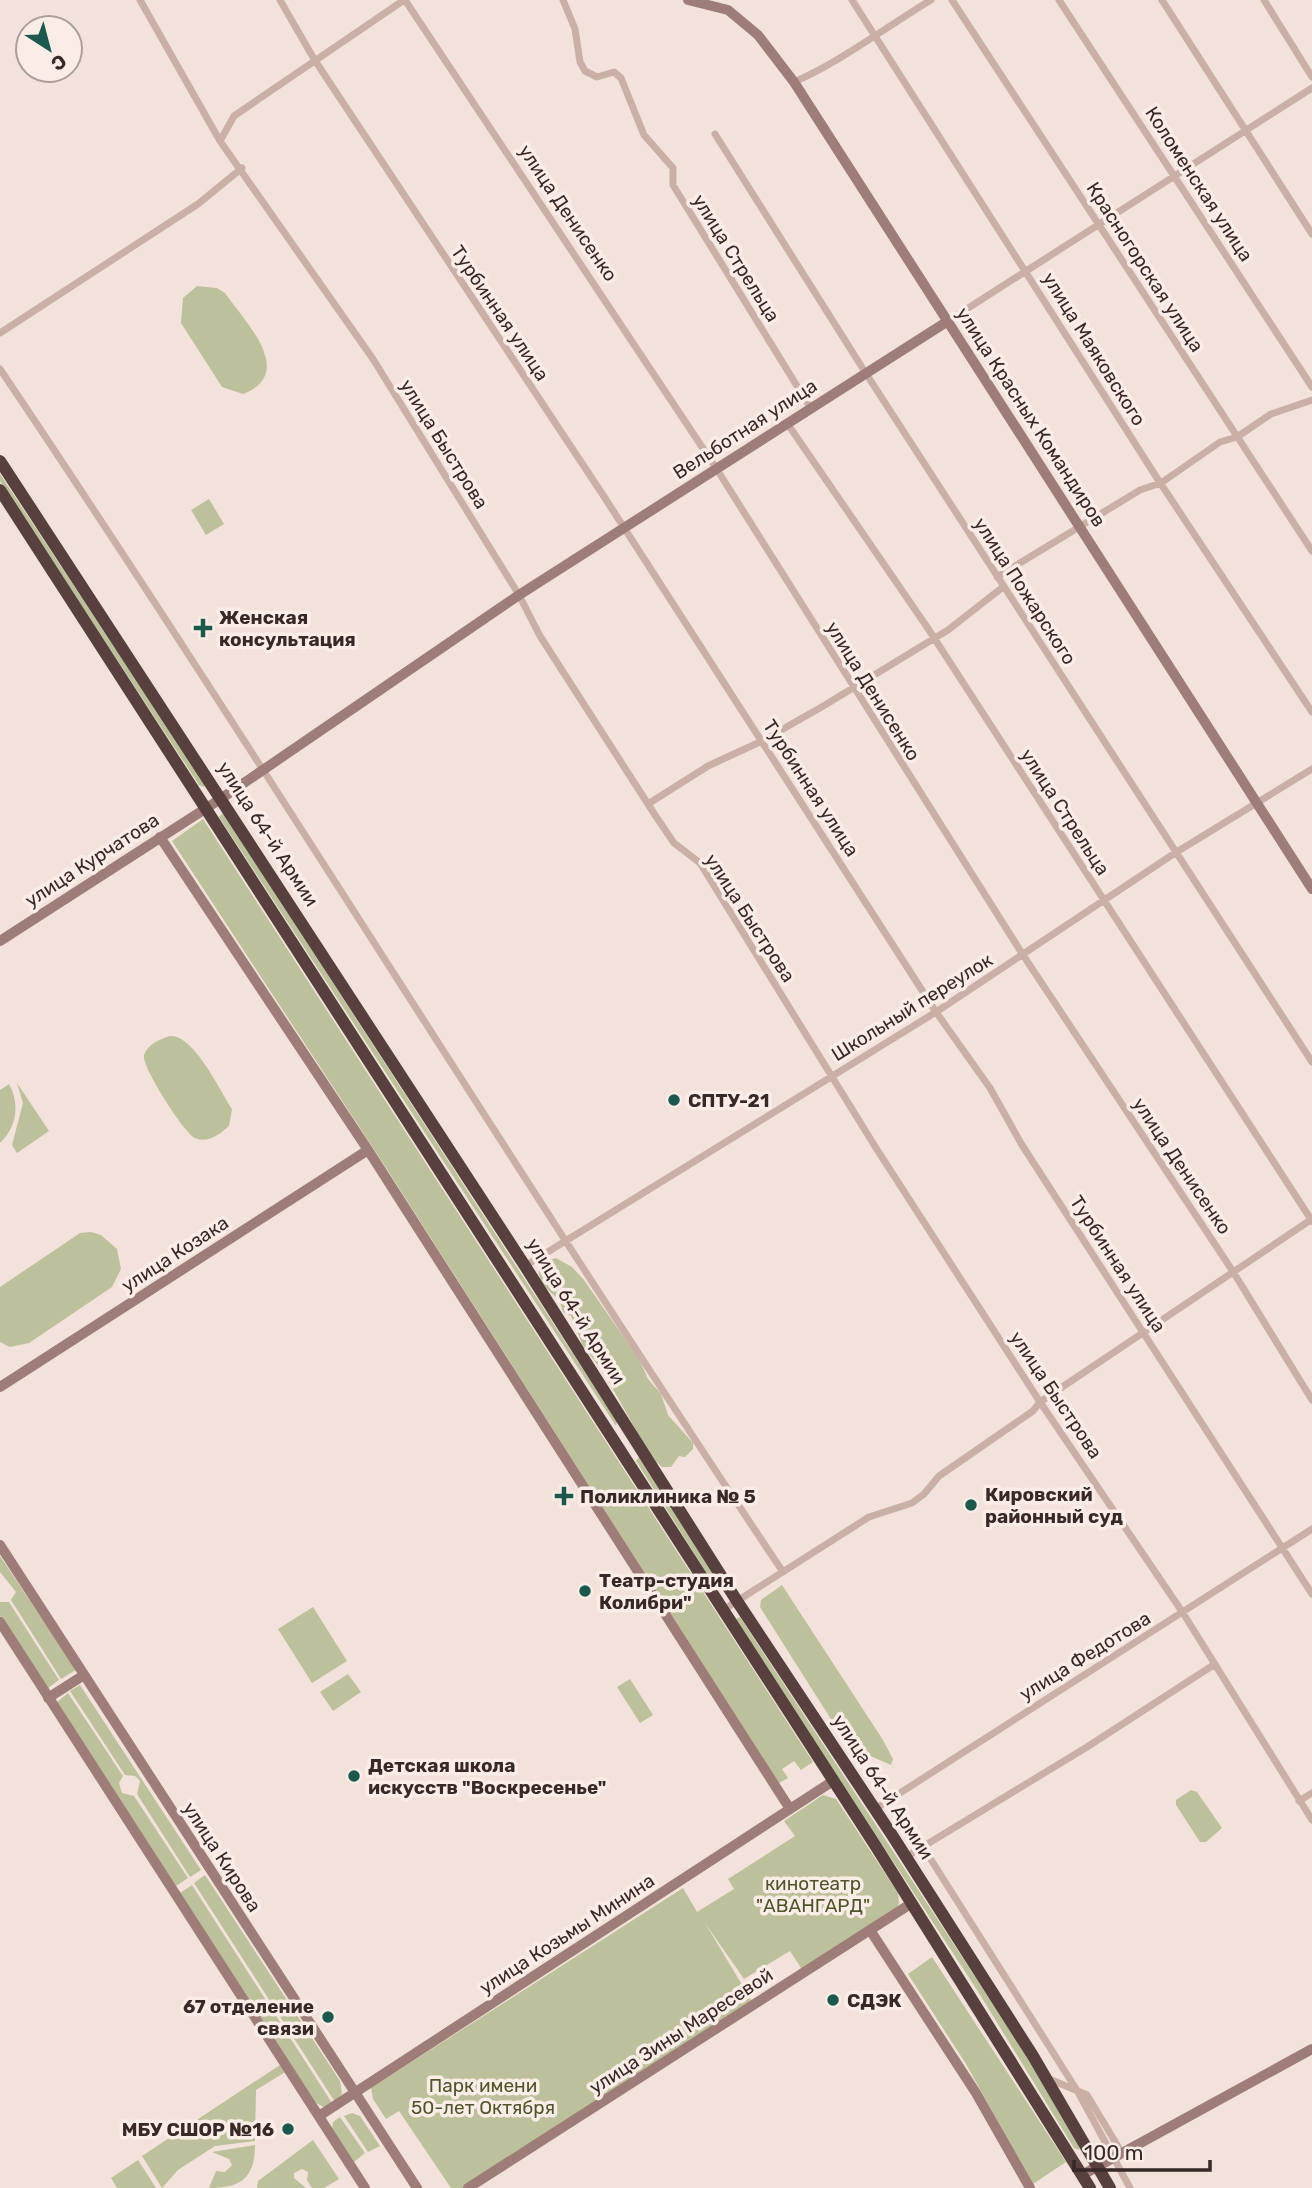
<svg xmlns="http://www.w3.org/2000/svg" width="1312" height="2188" viewBox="0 0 1312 2188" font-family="Rubik,sans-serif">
<rect width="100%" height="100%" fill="#f2e2db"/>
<path fill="#bdc19b" d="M197,286L217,288L225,293C245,322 297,373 243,394L222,387L181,323L183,298Z
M0,474L205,784L204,787L199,785L0,481Z
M209,499L224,524L206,535L191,510Z
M223,813L617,1422L616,1426L219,817Z
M203,819L813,1762L801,1770L794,1761L782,1769L788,1778L779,1783L381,1160L172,841Z
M170,1036C194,1035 219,1089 232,1109L229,1126C220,1134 208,1144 195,1138C184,1133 141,1066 144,1055C148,1044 160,1039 170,1036Z
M17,1083L49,1131L17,1153L12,1145L23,1103Z
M9,1084C20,1104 17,1127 0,1143V1090Z
M91,1232L101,1235L117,1249L121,1269L112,1287L29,1343L10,1347L0,1342V1287L80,1233Z
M556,1258L572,1267L584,1280L639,1359L648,1379L661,1394L668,1415L693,1443V1449L685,1457L679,1456L671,1467H662L651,1457L604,1373L583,1346L571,1316L563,1312L559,1299C548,1291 534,1279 540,1263Z
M639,1457L723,1587L722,1590L718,1591L636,1461Z
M0,1556L76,1670L61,1679L11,1600L16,1592L0,1572Z
M782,1585L883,1740L893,1759L891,1765L848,1746L760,1607L761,1600Z
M0,1602H9L59,1680L47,1689L0,1616Z
M313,1607L347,1661L312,1683L278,1629Z
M740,1617L1017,2041L1080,2146L1079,2150L1074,2148L977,1990L737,1622L736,1619Z
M348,1674L361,1692L333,1711L320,1692Z
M630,1679L653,1715L640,1723L617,1687Z
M80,1685L201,1870L190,1877L137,1794L140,1781L135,1776L125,1775L70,1691Z
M68,1693L123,1776L119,1783L122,1793L134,1796L188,1878L176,1886L57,1702Z
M1191,1790L1197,1792L1222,1828L1206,1842H1200L1176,1805V1800Z
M823,1795L836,1799L898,1893L899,1904L895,1910L803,1971L790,1951L744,1979L705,1923L753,2003L465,2188H451L399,2111L386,2119L373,2099L371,2088L683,1888L697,1912L734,1889L728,1879L795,1836L784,1821Z
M205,1875L340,2081L342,2094L335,2102L194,1883Z
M192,1885L332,2103L324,2107L316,2103L180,1893Z
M932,1957L1066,2162L1033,2184L966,2064L908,1974Z
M283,2063L287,2071L256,2090L255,2141L215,2146L178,2170L162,2188L142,2156Z
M352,2113L360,2116L380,2146L368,2152L344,2116Z
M340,2117L365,2153L354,2162L332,2129L333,2122Z
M313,2140L339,2179L324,2188H312L307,2180L308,2172L302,2169L294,2173V2178L306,2188H257L258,2181Z
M255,2145C255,2178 241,2188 209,2188L216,2171L225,2172L232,2165L229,2159L212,2152Z
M138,2160L156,2188H117L111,2178Z"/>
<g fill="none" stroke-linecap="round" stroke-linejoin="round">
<path stroke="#caafa7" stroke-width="7" d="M140,0L220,141L373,359L519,595L540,636L655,815L674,843L700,863L876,1148L1040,1402L1183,1613L1312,1820
M280,0L314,59L603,495L936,1012L990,1088L1022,1145L1312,1594
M405,0L716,468L1023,955L1232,1270L1312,1400
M563,0L575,29L580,62L585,71L597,77L614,72L621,78L644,135L673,168V185L810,407
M852,0L1157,478L1312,712
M952,0L1312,551
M1059,0L1312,387
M1162,0L1312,234
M1264,0L1312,77
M794,82C842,61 886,27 931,0
M715,134L865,372L1312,1062
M220,141L234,116L404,0
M948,321L1312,88
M0,333L198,204L242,168
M0,369C267,766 517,1175 783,1572
M787,423L927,627L1312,1221
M997,577L1140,490L1161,483L1220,442L1237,437L1271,414L1312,400
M648,804L708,766L762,741L825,705L948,630L1003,587
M525,1266L936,1012L1175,853L1312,769
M723,1610L869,1517L912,1503L924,1494L939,1476L1033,1411L1040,1402L1312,1219
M1299,1801L1312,1793
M875,1809L1312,1529
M923,1847L1078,2092L1130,2188
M906,1857L1087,1747L1215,1664
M1047,2078L1087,2095L1122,2153"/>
<path stroke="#9e7d78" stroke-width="10" d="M688,0L728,10L758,35L794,82L1312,889
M160,837L368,1150L790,1809
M0,941L222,798L519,595L948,321
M0,1387L368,1150
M0,1545L417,2188
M0,1622L365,2188
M48,1698L84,1675
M870,1930L976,2093L1030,2188
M319,2116L833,1781
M1082,2175L1312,2049
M468,2188L912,1903"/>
<path stroke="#57403e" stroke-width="12" d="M0,461L525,1266L737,1601L892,1835L1033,2056L1110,2188
M0,490L875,1845L1090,2188"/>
</g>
<g fill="#1d584e" stroke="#faede7" stroke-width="2.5">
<path d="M199.5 617.5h7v7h7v7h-7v7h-7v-7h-7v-7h7z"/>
<circle cx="674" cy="1100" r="7"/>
<path d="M560.5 1485.5h7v7h7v7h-7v7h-7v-7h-7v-7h7z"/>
<circle cx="971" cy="1505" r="7"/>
<circle cx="585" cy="1591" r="7"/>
<circle cx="354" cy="1776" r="7"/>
<circle cx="833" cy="2000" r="7"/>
<circle cx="328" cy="2017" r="7"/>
<circle cx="288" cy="2129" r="7"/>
</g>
<g text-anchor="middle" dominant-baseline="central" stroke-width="7" stroke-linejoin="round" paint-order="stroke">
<g font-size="19" fill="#362927" stroke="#faede7">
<text transform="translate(1199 184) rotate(57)">Коломенская улица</text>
<text transform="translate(568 213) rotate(56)">улица Денисенко</text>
<text transform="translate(736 258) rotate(58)">улица Стрельца</text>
<text transform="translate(1145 267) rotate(57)">Красногорская улица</text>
<text transform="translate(500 313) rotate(56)">Турбинная улица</text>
<text transform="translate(1094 349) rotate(58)">улица Маяковского</text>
<text transform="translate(1031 417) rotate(57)">улица Красных Командиров</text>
<text transform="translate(745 429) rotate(-33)">Вельботная улица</text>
<text transform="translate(444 444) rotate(58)">улица Быстрова</text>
<text transform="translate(1025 591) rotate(57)">улица Пожарского</text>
<text transform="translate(873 691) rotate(58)">улица Денисенко</text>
<text transform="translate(811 788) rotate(57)">Турбинная улица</text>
<text transform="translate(1065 812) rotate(57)">улица Стрельца</text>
<text transform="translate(268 834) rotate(57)">улица 64-й Армии</text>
<text transform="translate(92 860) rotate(-33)">улица Курчатова</text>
<text transform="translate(750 918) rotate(57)">улица Быстрова</text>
<text transform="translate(912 1007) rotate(-32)">Школьный переулок</text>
<text transform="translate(1182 1166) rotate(56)">улица Денисенко</text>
<text transform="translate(175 1254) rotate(-33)">улица Козака</text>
<text transform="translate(1118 1264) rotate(57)">Турбинная улица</text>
<text transform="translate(576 1311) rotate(58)">улица 64-й Армии</text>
<text transform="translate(1056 1395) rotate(56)">улица Быстрова</text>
<text transform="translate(1085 1656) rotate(-32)">улица Федотова</text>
<text transform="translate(883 1787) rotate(57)">улица 64-й Армии</text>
<text transform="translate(222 1857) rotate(57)">улица Кирова</text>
<text transform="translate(567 1934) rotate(-33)">улица Козьмы Минина</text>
<text transform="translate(681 2031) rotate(-33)">улица Зины Маресевой</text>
</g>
<g font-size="19" font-weight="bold" fill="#362927" stroke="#faede7" text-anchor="start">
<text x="219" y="617">Женская<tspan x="219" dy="22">консультация</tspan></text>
<text x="688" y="1100">СПТУ-21</text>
<text x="985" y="1494">Кировский<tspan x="985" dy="22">районный суд</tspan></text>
<text x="580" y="1496">Поликлиника № 5</text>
<text x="599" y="1580">Театр-студия<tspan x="599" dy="22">Колибри"</tspan></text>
<text x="368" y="1765">Детская школа<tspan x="368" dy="22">искусств "Воскресенье"</tspan></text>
<text x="847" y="2000">СДЭК</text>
<text x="314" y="2006" text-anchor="end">67 отделение<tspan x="314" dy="22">связи</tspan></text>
<text x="274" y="2129" text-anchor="end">МБУ СШОР №16</text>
</g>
<g font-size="19" fill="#4f552b" stroke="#faede7">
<text x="813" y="1883">кинотеатр<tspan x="813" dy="22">"АВАНГАРД"</tspan></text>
<text x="483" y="2085">Парк имени<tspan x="483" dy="22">50-лет Октября</tspan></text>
</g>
</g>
<g transform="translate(49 49) rotate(144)"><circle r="33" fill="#faede7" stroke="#ac9f9a" stroke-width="2"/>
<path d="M0-5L12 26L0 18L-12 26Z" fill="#1d584e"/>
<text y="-10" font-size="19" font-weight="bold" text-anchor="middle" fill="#362927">С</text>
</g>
<path d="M1074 2160v10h136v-10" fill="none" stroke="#362927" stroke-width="3.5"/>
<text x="1084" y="2160" font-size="21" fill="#362927" stroke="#faede7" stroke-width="5" paint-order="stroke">100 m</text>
</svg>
